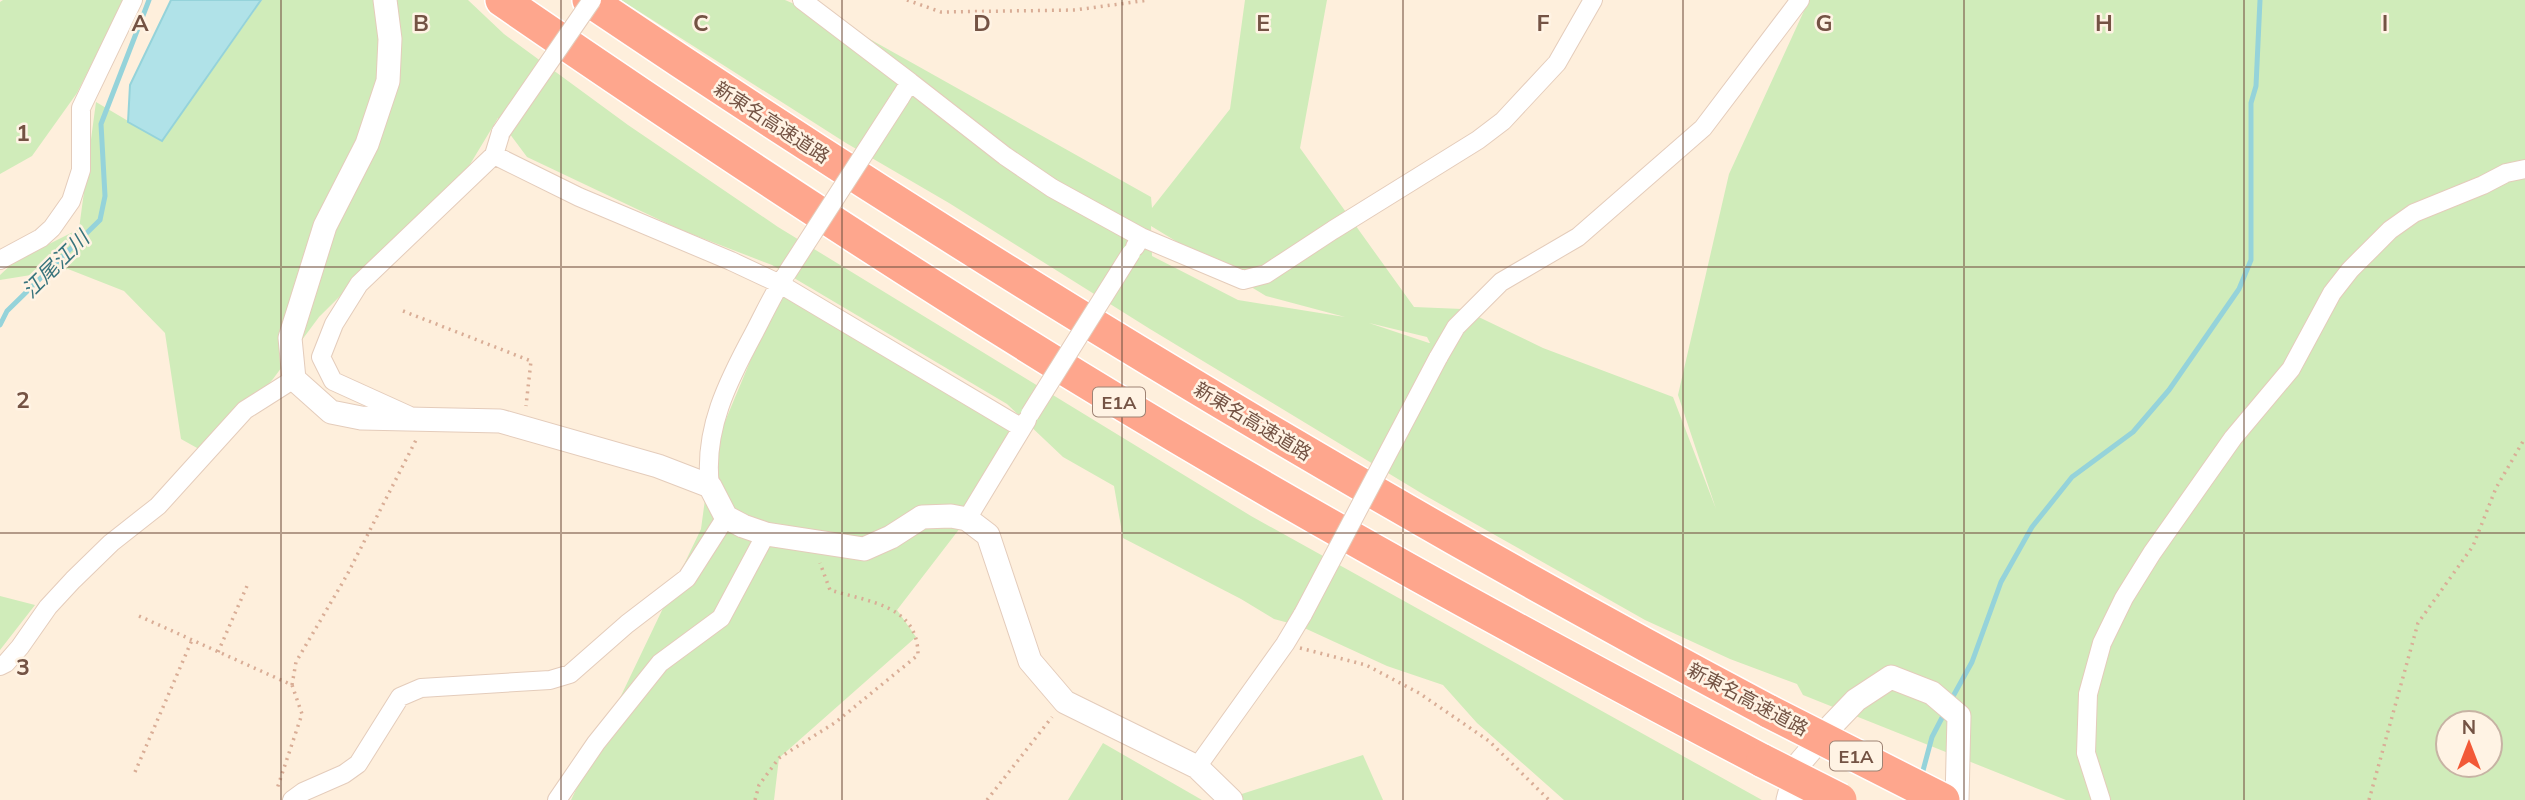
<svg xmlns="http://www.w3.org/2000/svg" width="2525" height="800" viewBox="0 0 2525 800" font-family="Mulish,'Noto Sans JP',sans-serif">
<rect width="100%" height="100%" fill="#feefdc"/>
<path fill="#d0ecba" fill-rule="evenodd" d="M3,0H124L77,93L32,156L0,174V2Z
M262,0H468L504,34L628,125L778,227L1251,516L1762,800H1564L1477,723L1443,685L1387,666L1300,626L1274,619L1241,599L1123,538L1114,486L1063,457L1007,404L772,265L681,230L527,157L498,118L466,171L319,317L273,379L206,453L181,439L165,333L124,291L68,269L0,280V275L15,261L79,229L96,102L162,141Z
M621,0H785L850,28L1151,197L1152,208L1230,109L1245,0H1327L1300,148L1414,307L1462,309L1543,348L1673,397L1716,509L1678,395L1729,174L1809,0H2525V800H2066L1803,695L1797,684L1730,659L1645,620L1426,496L1150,329L949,203L846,143ZM1151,226L1266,296L1345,317L1238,300L1152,256ZM1369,323L1427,337L1430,343H1429ZM2448,723H2490V765H2448Z
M779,292L1022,428L967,519L897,610L916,637L779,758L774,800H571L701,529L711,455Z
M0,596L35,605L0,650Z
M1103,743L1202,800H1068Z
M1363,755L1383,800H1223Z"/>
<path fill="#b0e2e8" stroke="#95d3da" stroke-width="2" d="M171,0H261L162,141L128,122L130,85Z"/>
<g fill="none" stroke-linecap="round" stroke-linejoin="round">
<path stroke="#95d3da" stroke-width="5" d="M0,325L7,311L100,220L105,196L101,124L149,0
M1951,700L1972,662L2001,582L2032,527L2072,477L2133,432L2169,390L2239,289L2251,260V103L2256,86L2260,0
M1921,778L1932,737L1945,712"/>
<g stroke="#e4ccbb" stroke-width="20">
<path id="minor" d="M802,0L910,82
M900,98L910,82L1005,156L1052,188L1141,237L1135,247
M494,155L579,197L731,261L780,284L1022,428
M1141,237L1243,280L1266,274L1333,230L1478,140L1503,121L1557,63L1593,0
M0,260L41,238L52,228L71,201L81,170V108L133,0
M1438,358L1456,327L1501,282L1578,237L1703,128L1800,0
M408,415L333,381L321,357L334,324L359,284L494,155L501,132
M710,486C703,430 728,381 754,333C764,314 773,294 785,276
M967,519L1027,420
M0,666L6,663L20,647L48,607L73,580L111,543L158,506L245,410L294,379
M1197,767L1285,644L1303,614
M292,800L303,792L344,774L358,764L400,697L421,688L550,680L570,674L627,624L687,578L726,517
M557,800L596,743L660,663L721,618L766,534
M2101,800L2086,753L2088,694L2102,643L2124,598L2152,553L2233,438L2291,369L2332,293L2350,270L2390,230L2414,213L2483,185L2506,173L2525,169"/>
</g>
<g stroke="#e4ccbb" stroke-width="25">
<path id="tertiary" d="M385,0L390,39L388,81L367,144L325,226L290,338L294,379L331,412L361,418L500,421L658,466L710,486L726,517L743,526L766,534L864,549L891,537L922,517L951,516L967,519L988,535L1030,661L1065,702L1197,767L1231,800
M1788,800L1797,766L1832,725L1856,700L1891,677L1932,693L1959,716L1957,800"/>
</g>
<g stroke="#fff" stroke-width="36">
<path id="motorway" d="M502,0C691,130 882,257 1078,377C1301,514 1531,639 1763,761
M589,0C971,258 1364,496 1770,712"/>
</g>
<path stroke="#d9ad96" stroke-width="3.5" stroke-dasharray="2 5" stroke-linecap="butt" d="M907,0L941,12L1075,10L1149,0
M403,311L531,361L526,406
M139,616L292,685L302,714L277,789
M1300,648L1366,665L1419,693L1489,741L1549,800
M218,652L247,586
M292,685L296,662L347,575L416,440
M135,772L192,640
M755,800L759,785L779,758L836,722L918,655C918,605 869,602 830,590L820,563
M987,800L1052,717
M2369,800L2418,623L2473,546L2496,488L2525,438"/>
<use href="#minor" stroke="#fff" stroke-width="18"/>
<use href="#tertiary" stroke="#fff" stroke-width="23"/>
<use href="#motorway" stroke="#fea68d" stroke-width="33"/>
<g stroke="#e4ccbb" stroke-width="20" stroke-linecap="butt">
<path id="minor-bridge" d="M501,132L592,0
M787,273L900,98
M1030,414L1131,253
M1303,614L1438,358"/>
</g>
<g stroke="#fff" stroke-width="36" stroke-linecap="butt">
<path id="motorway-bridge" d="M1770,712L1943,800
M1763,761L1840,800"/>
</g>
<use href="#minor-bridge" stroke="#fff" stroke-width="18"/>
<use href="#motorway-bridge" stroke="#fea68d" stroke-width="33"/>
</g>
<path fill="none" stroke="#745344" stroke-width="2" stroke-opacity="0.55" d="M281,0V800M561,0V800M842,0V800M1122,0V800M1403,0V800M1683,0V800M1964,0V800M2244,0V800M0,267H2525M0,533H2525"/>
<g text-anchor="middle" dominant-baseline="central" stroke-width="5" stroke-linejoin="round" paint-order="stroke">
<g fill="#fff3e4" stroke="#9e8374" stroke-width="2">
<rect x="1093" y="387.5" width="52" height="29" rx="5"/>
<rect x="1830" y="741.5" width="52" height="29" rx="5"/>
</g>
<g font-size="18" font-weight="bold" fill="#745344">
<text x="1119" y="402">E1A</text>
<text x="1856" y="756">E1A</text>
</g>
<g font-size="19" fill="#745344" stroke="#fff3e4">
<text transform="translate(772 122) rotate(33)">新東名高速道路</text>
<text transform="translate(1253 421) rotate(31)">新東名高速道路</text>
<text transform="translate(1748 699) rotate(28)">新東名高速道路</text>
</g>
<g font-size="21" font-style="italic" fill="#37737c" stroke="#fff3e4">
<text transform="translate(55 264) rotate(-45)">江尾江川</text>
</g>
</g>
<g font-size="23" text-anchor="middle" font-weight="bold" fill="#745344" stroke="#fff3e4" stroke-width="5" stroke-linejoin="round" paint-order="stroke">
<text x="140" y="31">A</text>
<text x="421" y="31">B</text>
<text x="701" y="31">C</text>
<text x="982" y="31">D</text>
<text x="1263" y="31">E</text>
<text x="1543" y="31">F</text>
<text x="1824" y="31">G</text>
<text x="2104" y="31">H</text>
<text x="2385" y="31">I</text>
<text x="23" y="141">1</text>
<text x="23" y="408">2</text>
<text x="23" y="675">3</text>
</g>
<g transform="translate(2469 744)"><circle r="33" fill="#fff3e4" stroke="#c7b3a4" stroke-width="2"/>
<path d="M0-5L12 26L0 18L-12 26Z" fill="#f25937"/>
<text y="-10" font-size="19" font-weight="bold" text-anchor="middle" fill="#745344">N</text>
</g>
</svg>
